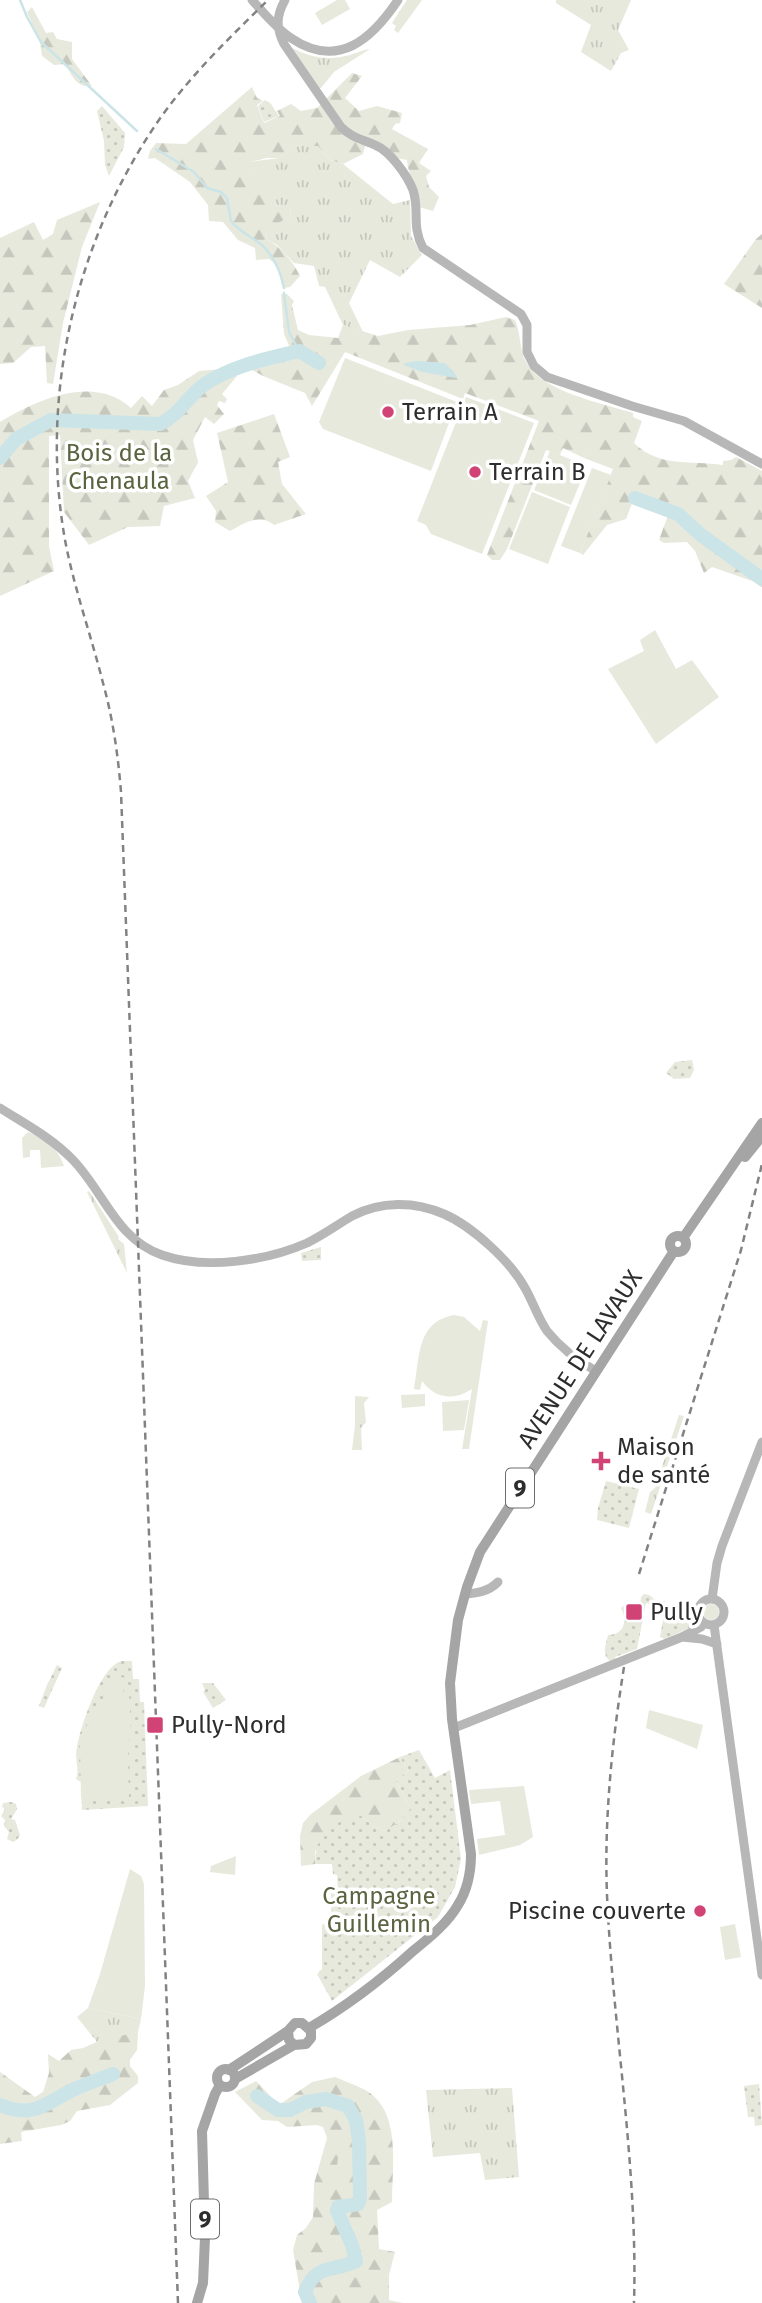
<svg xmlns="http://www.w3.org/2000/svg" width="762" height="2303" viewBox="0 0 762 2303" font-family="'Fira Sans',sans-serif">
<defs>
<pattern id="grass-tufts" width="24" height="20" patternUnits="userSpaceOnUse" patternTransform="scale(1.75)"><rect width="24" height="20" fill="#e7e9dd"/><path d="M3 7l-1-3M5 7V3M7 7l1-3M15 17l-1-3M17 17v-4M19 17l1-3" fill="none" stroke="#c6c8be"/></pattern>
<pattern id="forest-firs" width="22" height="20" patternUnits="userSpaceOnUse" patternTransform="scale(1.75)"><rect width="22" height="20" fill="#e7e9dd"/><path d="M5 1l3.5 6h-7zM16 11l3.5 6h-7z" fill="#c6c8be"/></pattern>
<pattern id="park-dots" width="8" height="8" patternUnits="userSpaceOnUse" patternTransform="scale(1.75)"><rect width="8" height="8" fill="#e7e9dd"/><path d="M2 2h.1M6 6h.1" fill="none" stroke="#c6c8be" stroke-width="1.8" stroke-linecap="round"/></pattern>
</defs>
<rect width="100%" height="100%" fill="#fff"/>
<path fill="url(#grass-tufts)" d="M556,0H631L618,30L629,50L621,53L611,71L581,52L591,25L556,3Z
M290,47C307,56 325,61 345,56C353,55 364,49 370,49L334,72L321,88H318Z
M297,146H318L330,160L343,164L393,204L410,200L411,236L422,255L400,277L370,260L349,303L363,332L343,325L325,287L319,286L314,266L294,263L277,245L266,239L267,229L290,216L291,207L272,205L251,176L248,162L279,158Z
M89,1191L119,1237L118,1239L124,1244L127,1273L87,1192Z
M355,1396L369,1397L364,1403L366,1422L361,1428L362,1450H352L355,1426Z
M679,1415L684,1416L651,1514L645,1512L650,1492L655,1488Z
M703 1612a8 8 0 1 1 16 0a8 8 0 1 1-16 0Z
M88,2008L141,2019L138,2032L97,2042L77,2017Z
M512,2088L519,2177L485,2180L480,2153L433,2157L426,2090Z"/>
<path fill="url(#forest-firs)" d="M407,0H422L398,33L394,30L396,26L392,23Z
M32,7L46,33L53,32L57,39L72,42V59L92,86C76,88 72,75 65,64L54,65L42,56L40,43L27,12Z
M352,73L362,76L345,98L359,111L377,106L402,113L400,123L395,124L392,129L428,149L419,163L431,171L426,176L429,187L439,197L433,211L419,207C417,190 408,175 407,160L396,158C388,147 380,142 367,139L363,154L343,164L330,160L318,146H298L279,158H267L249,162L251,176L263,170L267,174V196L272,205L291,206L290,216L267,230L266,239C281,247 292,260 300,276L290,287L283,288L277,265L269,259L256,260L255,248L238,240L223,222L209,221L208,205L190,182L155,158L148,159L150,151L156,143L186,144L252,87L257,98L263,101L257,105L264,123L280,116L277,111L291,104L301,111L317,108Z
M100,202L82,247L63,323L53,384L47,383L45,346L31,347L13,363L0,364V238L34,222L43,240L53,234L57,220Z
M762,234V308L724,284L756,239Z
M281,294H287L294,301L292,305L298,330L309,335L338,338L343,325L378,336L408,330L470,325L506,317L515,320C521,333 519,349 526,362C542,392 602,403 633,413V417L642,421L634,443C660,468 690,460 723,465V461L731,460L736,457L762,471V587L755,582L712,567L704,573L695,551L687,542L664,543L659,540L668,515L633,501L626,519L607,525L583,555L580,553L616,461L588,450L584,458L563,448L560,455L546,450L507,549L500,560H492L487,555L539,421L465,393L463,399L345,352L312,406L305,393L263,376L243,365V362L290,348L284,334Z
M221,369L237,376L222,394L227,399L225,403L219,401L217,405L224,414L214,424L205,417L193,440L198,462L188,481L195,498L164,506L160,526L128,527L89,545L64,512L60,435L49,436V546L54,571L0,596V422C37,400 93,374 131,408L142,396L152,406L164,390L178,385L199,371Z
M274,414L290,457L278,462L282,484L306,514L274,525C260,513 244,523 230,531L215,522L216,511L206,496L228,482L217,433Z
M400,1757L408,1771L396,1781L411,1809L398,1823L385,1831L373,1826L362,1816L315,1851V1864L301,1866L300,1836L303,1823L310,1815L361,1776Z
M138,2032L137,2050L130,2060V2066L138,2076V2083L110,2105L77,2111L70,2121L61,2125L21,2132L22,2141L0,2144V2072L35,2097L43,2092L49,2073L48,2054L59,2061L71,2050L83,2048L101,2040Z
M335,2077C346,2082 360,2086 370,2093C401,2116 392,2167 392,2202L377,2210L379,2249L395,2252L389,2275V2300L403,2303H302L293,2250L297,2235L306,2228L313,2217L314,2184L327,2138L323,2127L317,2125L287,2127L278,2121L262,2120L235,2092L256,2081L279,2105L312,2082Z"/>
<path fill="url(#park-dots)" d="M265,100L271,104L279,116L264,122L258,106Z
M102,106L125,133L124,147L109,176L105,165L104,141L97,111Z
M692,1060L694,1070L690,1078L674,1079L666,1073L675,1062Z
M321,1247V1260L302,1261L301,1253Z
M606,1481L639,1489L629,1528L597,1520L598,1508Z
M644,1594L649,1595L657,1601H665L664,1607L646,1603L637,1649L615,1657L616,1660L610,1661C601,1654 606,1645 608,1635C624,1635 628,1621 621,1608L625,1605L631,1609H637L640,1606L641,1597Z
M687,1610L693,1619L689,1628L665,1639L660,1637L664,1615L684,1621Z
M122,1661H132L133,1679H139L140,1702H144L148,1806L82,1810L81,1782L76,1779C80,1769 74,1759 77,1747C81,1726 100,1666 122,1661Z
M57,1665L62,1668L44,1708L39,1706L47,1685Z
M202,1683H213L226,1700L213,1708L203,1692L205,1690Z
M419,1750L435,1778L450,1770L461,1859L455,1887L438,1917L332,2001L317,1974L322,1969V1925L331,1920V1893L338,1892L337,1875L333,1874L332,1864H315C315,1833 333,1820 362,1816L373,1826L385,1831L398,1823L411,1809L396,1781L408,1771L400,1757Z
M12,1802L16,1804L17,1809L11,1819L15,1820L20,1835L17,1840L13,1842L7,1839L9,1832L4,1826L5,1820L1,1816L5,1809L2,1807L3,1803Z
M759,2084L762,2125L755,2126L754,2117H748L744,2086Z"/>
<path fill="#e7e9dd" d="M337,0H345L350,9L322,25L315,13Z
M345,358L457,402L431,471L323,429L319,422Z
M466,397L534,423L482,554L431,534L426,525L417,521Z
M588,449L617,461L613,469L584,458Z
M550,451L587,466L571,505L534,490Z
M592,468L611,475L580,553L561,546Z
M532,492L570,507L548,564L509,549Z
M655,630L676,669L692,660L719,697L656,744L608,669L644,651L640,640Z
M28,1132C44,1138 59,1149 64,1166L41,1168L40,1150H30V1157L23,1158L22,1138Z
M454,1315L464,1317L480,1331L483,1320L488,1321L469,1449H462L472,1389C454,1401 435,1399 422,1381L420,1390L414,1389C420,1358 416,1322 454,1315Z
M425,1394V1406L402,1408L401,1395Z
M469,1400L464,1430L443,1431L442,1402Z
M123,1677L124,1706L104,1707L103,1687L109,1686L112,1678Z
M129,1690L134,1797H131L126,1691Z
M125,1708L129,1797L81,1799L80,1744L93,1709Z
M649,1710L703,1725L697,1749L646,1728Z
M524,1786L533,1837L520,1845L479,1855L477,1839L505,1835L500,1801L471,1804L469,1790Z
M236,1856L235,1875L210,1872L211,1866Z
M130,1869L141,1876L144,1884L145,1986L141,2019L88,2008L100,1974Z
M735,1924L741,1957L725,1960L720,1927Z
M338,2158L348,2160L347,2182L345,2183L335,2180Z"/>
<path fill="#cbe4e7" d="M417,361L445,363L457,376L456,378L422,372L404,365L405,363Z"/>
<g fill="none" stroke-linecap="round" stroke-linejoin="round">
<path stroke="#cbe4e7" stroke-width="2.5" d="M20,0L27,17L41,42L137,131
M156,149L194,172L207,188L221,192L227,198L231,221C239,232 253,237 263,246C275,258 281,273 284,288
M284,293L289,332L299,351"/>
<path stroke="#cbe4e7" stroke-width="14" d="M0,458L16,439L51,420L160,424C179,415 188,396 205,384C234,365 266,359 299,351L319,363
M635,498L678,514L701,535L762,579
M257,2096L278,2110H290L306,2102L326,2099L348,2106L356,2120L359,2141L360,2199L358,2204L338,2207L337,2211L352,2245L356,2261C336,2272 316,2262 305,2292L310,2303
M0,2105C36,2120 47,2101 77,2088C88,2083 101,2079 113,2074"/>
<path stroke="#b7b7b7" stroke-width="9" d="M252,0C264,13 276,28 291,38C338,70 372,39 398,0
M285,0C276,16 276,28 284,44L341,127C352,138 362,139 375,145C390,151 407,175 413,190C420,211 411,225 423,248L521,314L527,325V352L534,366L547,377L632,406L684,421L762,464
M0,1108C25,1124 52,1138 73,1160C104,1192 116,1239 162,1255C205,1270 266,1261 307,1243C323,1235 337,1225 352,1216C381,1201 414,1201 444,1214C472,1226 511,1262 525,1288C533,1302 538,1318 547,1331C560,1347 578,1361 596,1371
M465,1594C477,1593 488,1592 498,1582
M712,1599L717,1563L722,1546L762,1442
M698 1612a13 13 0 1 1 26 0a13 13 0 1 1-26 0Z
M714,1625L762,1975
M682,1637L702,1639L717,1644
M454,1728L682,1637L701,1627L704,1623"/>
<path stroke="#a5a5a5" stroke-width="10" d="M745,1157L762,1136
M670 1244a8 8 0 1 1 16 0a8 8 0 1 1-16 0Z
M683,1238L762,1123
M309,2028C347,2006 381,1980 413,1951C429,1938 447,1924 458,1905C468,1889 471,1873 471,1854L452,1719L450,1683L458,1620L467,1587L480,1552L674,1251
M217 2078a9 9 0 1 1 18 0a9 9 0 1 1-18 0Z
M229,2070L288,2031
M235,2079L294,2045L306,2044L311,2038V2031L302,2023H295L288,2031L289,2040L294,2045
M197,2303L203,2283L205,2238L202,2131L215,2094L220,2085"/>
<path stroke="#828282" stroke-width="2.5" stroke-dasharray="7 5" stroke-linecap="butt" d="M639,1574L741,1250L762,1164
M624,1667C612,1742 604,1819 607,1895C613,2031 638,2167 634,2303
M178,2303L121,792C118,755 113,719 103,683C91,635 74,588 65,540C39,394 76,238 161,117C192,74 230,37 268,0"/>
</g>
<g fill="#d14374" stroke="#fff" stroke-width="2.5">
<circle cx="388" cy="412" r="7"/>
<circle cx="475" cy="472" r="7"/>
<path d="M597.5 1450.5h7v7h7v7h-7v7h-7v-7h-7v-7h7z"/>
<rect x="625" y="1603" width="18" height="18" rx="3.5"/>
<rect x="146" y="1716" width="18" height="18" rx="3.5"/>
<circle cx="700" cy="1911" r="7"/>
</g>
<g text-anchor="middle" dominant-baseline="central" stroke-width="7" stroke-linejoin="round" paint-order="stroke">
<g fill="#fff" stroke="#6c6c6c" stroke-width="2">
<rect x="506" y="1468.5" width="28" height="39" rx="5"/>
<rect x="191" y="2199.5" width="28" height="39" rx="5"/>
</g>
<g font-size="23" font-weight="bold" fill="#2d2d2d">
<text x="520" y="1488">9</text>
<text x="205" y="2219">9</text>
</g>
<g font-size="24" fill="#2d2d2d" stroke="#fff" text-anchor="start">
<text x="402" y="412">Terrain A</text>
<text x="489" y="472">Terrain B</text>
<text x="617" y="1447">Maison<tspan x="617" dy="28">de santé</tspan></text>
<text x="650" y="1612">Pully</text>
<text x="171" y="1725">Pully-Nord</text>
<text x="686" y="1911" text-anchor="end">Piscine couverte</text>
</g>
<g font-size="24" fill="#5a6440" stroke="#fff">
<text x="119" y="453">Bois de la<tspan x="119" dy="28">Chenaula</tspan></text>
<text x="379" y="1896">Campagne<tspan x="379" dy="28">Guillemin</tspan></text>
</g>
<g font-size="24" fill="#2d2d2d" stroke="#fff">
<text transform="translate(580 1359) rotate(-57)">AVENUE DE LAVAUX</text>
</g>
</g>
</svg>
